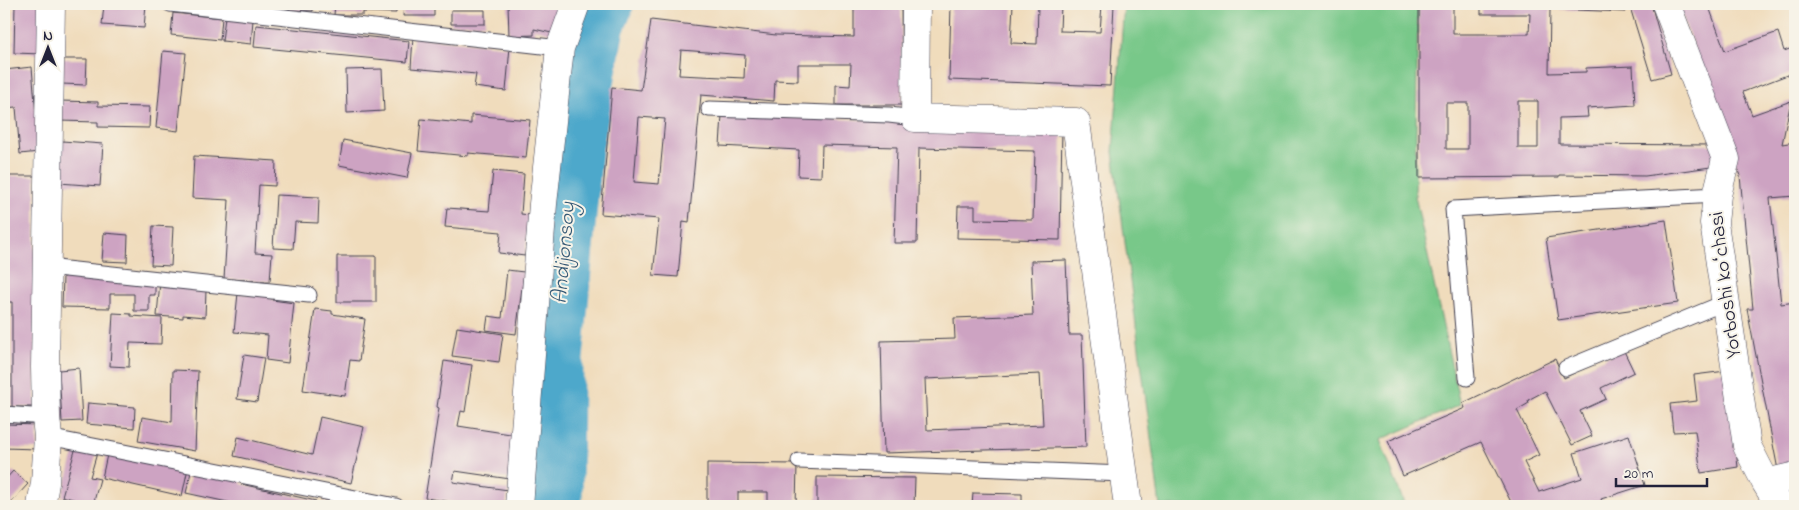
<svg xmlns="http://www.w3.org/2000/svg" width="1799" height="510" viewBox="0 0 1799 510" font-family="'Indie Flower',sans-serif">
<rect width="100%" height="100%" fill="#f7f3e8"/>
<filter id="ink" filterUnits="userSpaceOnUse"><feTurbulence type="fractalNoise" baseFrequency=".02" numOctaves="2"/><feDisplacementMap in="SourceGraphic" scale="10" xChannelSelector="R" yChannelSelector="G"/><feConvolveMatrix kernelMatrix="1 2 1 2 8 2 1 2 1" color-interpolation-filters="sRGB"/></filter>
<filter id="wash" filterUnits="userSpaceOnUse"><feTurbulence type="fractalNoise" baseFrequency=".0096" numOctaves="4" result="noise"/><feDisplacementMap in="SourceGraphic" scale="20" xChannelSelector="R" yChannelSelector="G"/><feGaussianBlur stdDeviation="1.12" result="paint"/><feColorMatrix in="noise" values="0 0 0 0 0 0 0 0 0 0 0 0 0 0 0 0 0 1.4 0 .05"/><feComposite in="paint" operator="in"/></filter>
<g filter="url(#wash)">
<rect width="100%" height="100%" fill="#f0dcbc"/>
<path fill="#78c889" stroke="#4d7562" d="M1124,4H1418L1415,196L1460,405L1380,440L1405,506H1160L1113,152Z"/>
<g fill="none" stroke-linecap="round" stroke-linejoin="round">
<path stroke="#4ea8cb" stroke-width="55" d="M555,506L556,358L575,149L597,26L606,4"/>
</g>
<g id="blocks">
<path fill="#cda3c2" fill-rule="evenodd" d="M15,4H43L42,54L14,53Z
M104,4H146L144,28L102,25Z
M270,4H313V11L288,10V6L269,5Z
M335,4H396V13L363,12V15H334Z
M404,4H434V16H403Z
M508,4H566L556,34L534,29V35L509,36Z
M854,4H901L902,105H836V85L850,86L851,64H798V81L775,80L774,101L701,95L689,222L683,221L678,277L653,275L659,219L601,214L612,87L641,90L651,20L776,35L854,37ZM681,50L745,55L744,78L679,75ZM639,117L665,119L659,184L634,182Z
M951,4H1013L1011,43L1037,44L1038,4H1061L1060,31L1100,32L1102,4H1114L1110,86L949,80Z
M1419,4H1453V34H1529L1530,14H1481V4H1626V12L1550,9L1549,73L1586,72V68L1633,66L1635,105L1587,108L1588,117L1559,118V144L1715,145L1718,166L1645,176L1559,175V177L1419,178ZM1518,101H1538V148H1518ZM1446,103H1468V149H1446Z
M1629,4H1651L1671,74L1652,79Z
M1678,4H1708L1725,51L1778,32L1784,51L1795,47V72L1743,92L1752,115L1791,101L1782,144L1795,142V196L1770,198L1781,304L1795,302V466L1778,470L1747,309H1753L1740,176Z
M451,10H485V24H451Z
M173,13L222,18L220,40L171,35Z
M225,17L253,20L251,44L222,41Z
M256,25L409,41L407,62L254,47Z
M413,37L510,47L506,91L474,87L476,74L411,68Z
M163,51L186,53L178,131L156,128Z
M63,59H87L86,85L62,84Z
M32,67L39,152L20,154L16,107L4,108V70Z
M382,69L384,111L347,113L346,70Z
M61,101L98,102V106L150,107L149,128L98,127V122L60,121Z
M471,115L530,120L526,158L468,153V156L418,151L421,119L471,124Z
M722,115L1062,127L1060,240L957,238L958,206H975V219L1033,220L1035,151L919,148L917,243H894L897,147L822,145L821,177L798,176L799,150L720,146Z
M343,140L412,153L407,178L339,165Z
M62,141L103,144L100,186L59,183Z
M194,156L276,161L275,186L259,185L255,253L272,254L270,281L224,279L229,200L192,198Z
M493,171L524,174L521,214L529,215L525,256L499,253L501,232L445,227L447,208L489,211Z
M4,176H35V407H12V302H5Z
M276,195L319,197L318,223L295,222L293,249L273,248Z
M1666,220L1678,303L1558,320L1546,238Z
M153,226L173,227L171,266L151,265Z
M104,233L128,235L127,262L102,261Z
M337,256H376V302H337Z
M1066,260L1069,335H1082L1086,447L884,453L881,341L955,339L954,318L1033,315L1031,261ZM1040,374L1043,425L927,430L925,379Z
M507,270L524,272L516,334L486,330L488,316L502,318Z
M63,276L155,280V295H149V311H134V294H110V308L62,307Z
M160,281L206,290L205,317L183,315V318L157,316Z
M238,293L273,297L272,300L294,303L288,363L266,360L268,335L234,332Z
M315,309L332,311V314L365,319L359,361L350,360L345,396L303,390Z
M113,313L131,314V316L162,318L161,344L130,343L129,367L110,366Z
M457,327L503,334L499,362L452,356Z
M1623,349L1634,372L1601,388L1606,399L1580,411L1592,436L1572,445L1545,391L1528,400L1529,403L1517,410L1539,455L1524,462L1539,492L1582,478L1574,453L1629,435L1645,485L1601,499L1603,506H1513L1481,442L1403,476L1388,441L1465,408L1463,403L1555,359L1564,378Z
M244,355L264,358L257,402L237,399Z
M444,361L472,365L465,412L461,411L458,426L517,435L510,479L455,471L453,482L508,490L506,506H479L425,498L439,408L437,407Z
M79,368L82,421L62,422L59,370Z
M173,370L198,371L195,451L138,441L142,417L172,422Z
M1726,371L1738,467L1701,473L1695,431L1673,432L1670,404L1697,401L1694,375Z
M88,403L135,407L134,428L86,424Z
M320,417L364,427L351,483L234,456L238,437L312,455Z
M4,424L38,425L37,449L4,448Z
M76,447L97,453L90,477L100,479L93,505L62,496Z
M108,450L188,468L182,496L102,478Z
M707,463L797,464L796,506H768V492H738V506H707Z
M192,468L242,478L241,484L316,501L315,506H246L186,493Z
M13,471L28,484L8,506H4V481Z
M817,477L915,478L914,506H817Z
M973,493L1022,494V506H972Z
M59,499L80,505V506H56Z
M324,502L341,505V506H323Z"/>
</g>
</g>
<g filter="url(#ink)">
<use href="#blocks" fill-opacity="0" stroke="#413e4e" stroke-width="1"/>
<g fill="none" stroke-linecap="round" stroke-linejoin="round">
<g stroke="#413e4e" stroke-width="17">
<path id="lane" d="M170,4L560,48
M709,109L889,115L915,118
M47,267L309,295
M1566,368L1726,302
M1467,378L1453,209L1717,195
M4,414L46,417
M48,437L396,506
M799,461L1124,474"/>
</g>
<g stroke="#413e4e" stroke-width="29">
<path id="street" d="M916,4L915,118L1076,122L1128,506
M1666,4L1726,159L1717,195L1714,223L1747,446L1766,483L1780,506
M1766,483L1795,476
M41,506L45,483L48,437L46,417L45,367L51,4
M519,506L543,204L560,48L576,4"/>
</g>
<use href="#lane" stroke="#fff" stroke-width="15"/>
<use href="#street" stroke="#fff" stroke-width="28"/>
</g>
</g>
<g text-anchor="middle" dominant-baseline="central" stroke-width="4" stroke-linejoin="round" paint-order="stroke">
<g font-size="21" fill="#22223b" stroke="#f7f3e8">
<text transform="translate(1726 285) rotate(-97)">Yorboshi koʻchasi</text>
</g>
<g font-size="22" font-style="italic" fill="#345875" stroke="#f7f3e8">
<text transform="translate(565 253) rotate(-85)">Andijonsoy</text>
</g>
</g>
<rect width="1799" height="510" fill="none" stroke="#f7f3e8" stroke-width="20"/>
<g transform="translate(48 48)" stroke="#f7f3e8" stroke-width="4" paint-order="stroke">
<path d="M0-4L9 19L0 12L-9 19Z" fill="#22223b"/>
<text y="-8" font-size="14" font-weight="bold" text-anchor="middle" fill="#22223b">N</text>
</g>
<path d="M1616 478v8h91v-8" fill="none" stroke="#22223b" stroke-width="2.5"/>
<text x="1624" y="478" font-size="15" fill="#22223b" stroke="#f7f3e8" stroke-width="4" paint-order="stroke">20 m</text>
</svg>
